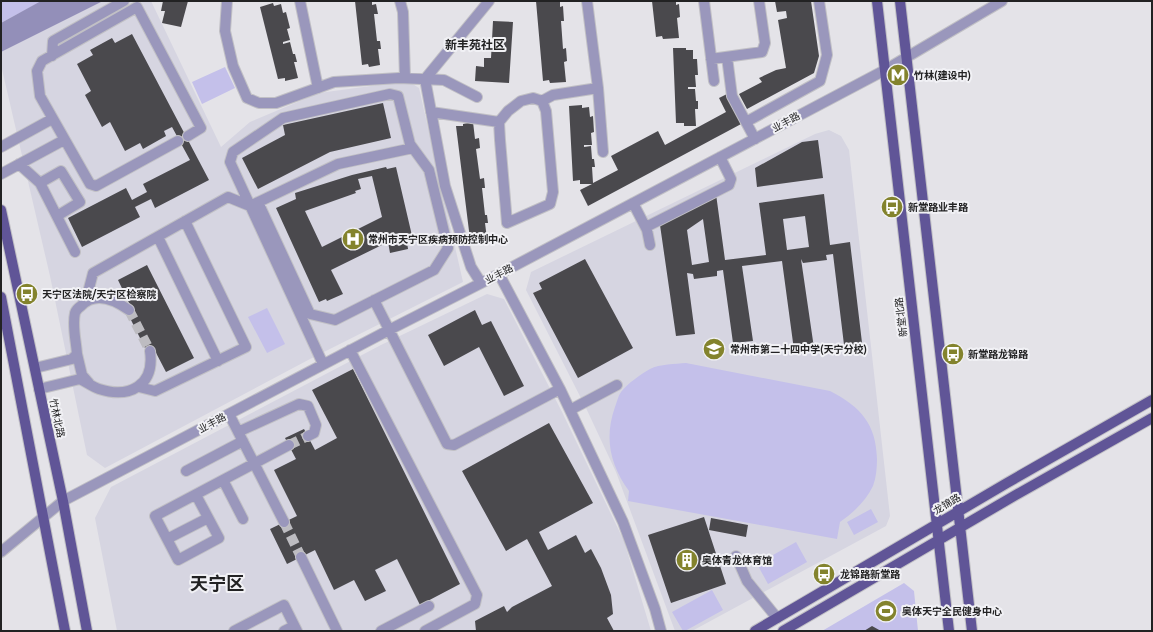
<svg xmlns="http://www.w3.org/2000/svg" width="1153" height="632" viewBox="0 0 1153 632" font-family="Ubuntu,'Noto Sans SC',sans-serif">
<rect width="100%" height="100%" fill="#e4e3e8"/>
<path fill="#d6d5e1" d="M103,1H151L221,147L250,122L319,93L408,81L419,88L463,282L310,359L105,468L87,455L50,276L1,65V52Z
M829,130L841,136L849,150L890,516L886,526L692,631H675L616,472L586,408L526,290L531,272L815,134Z
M487,294L504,299L562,412L624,541L651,631H117L95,518L111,487L381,345Z"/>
<path fill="#c4c0ea" d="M1,1H42L1,23Z
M225,67L235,88L202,104L192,82Z
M267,308L285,344L267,353L248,317Z
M686,363L830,391C861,407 876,424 877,459C877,468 876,478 873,486C866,501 853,513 840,522L837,539L628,501L629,491C610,465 604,438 615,407C617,402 618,396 621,392C628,383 640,375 650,369C660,364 675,364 686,363Z
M871,509L878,522L854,535L847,522Z
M796,542L807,562L768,584L757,564Z
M904,583L914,591L918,631H822Z
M712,590L723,610L685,631H683L672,612Z"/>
<path fill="#938fb9" d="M41,1H103L1,52V23Z"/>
<path fill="#4a494d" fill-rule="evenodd" d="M163,1H188L181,27L162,23L165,11H161Z
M355,1H372V5L376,4L378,14H374L377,41H380L381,49H378L380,65L369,67L368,64L362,65Z
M536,1H560V7L563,6L564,21H561L563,49L566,48L567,61L564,62L566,82L550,83L549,80L543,81Z
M652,1H676V5L679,4L680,17L677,18L679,38L663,39L662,36L656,37Z
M775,1H811L819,56L814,73L747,109L739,94L762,82L759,78L776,70L786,68L778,20L787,18L786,11L777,12Z
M273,3L274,6L281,4L283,13L286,12L290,28L287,29L290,40L283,42V44L290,42L293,54H295L297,62H294L298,78L285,81V78L278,79L260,7Z
M493,21L513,22L509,83L475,81L476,66L484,67V58H491Z
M132,34L209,180L155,208L151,199L135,207L140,217L82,247L68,218L126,188L132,200L147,192L143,184L190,160L172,127L164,131L166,136L143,149L140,143L125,151L110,122L102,127L85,95L91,91L77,64L93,55L90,50L112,38L115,43Z
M673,48H686V50H693V59H697L698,75H695L696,87H688V89H695L696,101H698V109H695L696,126H684V123H676Z
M727,94L743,123L588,206L580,190L592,184H580V180L573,181L569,106L582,105V108L589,107L590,117L593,116L594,132L591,133L592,145H584V147L591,146L592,159H594L595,167H592L593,183L618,170L611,156L658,131L665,145L726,112L719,98Z
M383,103L391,138L330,152L258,189L242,158L285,135L283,125Z
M473,122L475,139L479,138L480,148L476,149L480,179L484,178L485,188H482L485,215H487L488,223H485L487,239L476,241V238L470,239L456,126H463V124Z
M818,140L823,178L757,187L755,168L802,142Z
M386,167L387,169L396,167L413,240L407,242L408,249L390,253L388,242L331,270L343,294L327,301L326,299L319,302L276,208L296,199L295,193L352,175ZM372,176L382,217L322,247L305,211L356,193L355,191L361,189L358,179Z
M716,194L725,260L766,255L759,203L824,194L830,245L850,242L863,351L845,353L833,254L826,255L827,260L803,263L801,259L814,348L794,350L782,261L742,266L753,341L733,343L723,270L717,271V276L694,279L693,274L687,273L695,334L676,336L660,225ZM805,216L809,247L787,250L783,219ZM703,219L709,262L692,265L687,230Z
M585,259L633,348L578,378L533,293L542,289L539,283Z
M147,265L194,358L166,372L154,349L147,352L127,312L132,309L118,280Z
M475,310L482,325L491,321L524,386L504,396L479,347L444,366L428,335Z
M353,369L460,584L420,605L397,559L375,570L386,591L365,601L354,580L334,590L315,550L287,564L270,529L297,516L274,470L296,459L285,438L304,429L315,450L337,438L312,390Z
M549,423L593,503L539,532L548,550L576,535L585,553L591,549L601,568L611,595L613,614L607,618L614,631H476L475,621L504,606L507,612L512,607L552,586L527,539L506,551L462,471Z
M704,517L726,584L671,603L648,535Z
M711,518L748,525L746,537L709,530Z
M872,626L881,631H864Z"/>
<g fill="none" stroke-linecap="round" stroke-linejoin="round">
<path stroke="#bdbcc1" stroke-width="10" stroke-dasharray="10 5" stroke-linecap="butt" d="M129,310L150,351
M289,445L308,436
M284,522L301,557"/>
<g stroke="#c1c0c5" stroke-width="12">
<path id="minor" d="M227,1L225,31L233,66L247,98L259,103H276L334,82L399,78L444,80L477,97
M300,1L318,88
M400,1L403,12L405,78
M587,1L598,88L603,152
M704,1L714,81
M52,56L53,41L124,1
M727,57L732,96L755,139
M711,59L762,52L765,43L759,1
M533,98L542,101L546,111L553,192L550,204L507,223L500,140L499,122L508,111L521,101Z
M542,101L553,95L598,88
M431,112L499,122
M746,122L820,81L827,55L819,1
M178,141L96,186L90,184L40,96L37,71L42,61L137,7L201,128L188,136
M1,147L52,119
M19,164L40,183L75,252
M1,174L64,140
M40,183L61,171L80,202L57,216
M258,202L310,314L335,320L434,270L448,248L429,170L410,144L398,96L390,94L283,118L233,152L230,162L323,364
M633,203L647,230L650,245
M646,227L729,185L731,179L720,157
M158,237L218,361
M499,274L560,389L623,522L655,609L661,631
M481,283L471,267L445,186L425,79L489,1
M86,300L93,273L228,197L250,206L338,164L413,148
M374,300L447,444L454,445L560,389
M350,350L477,595L475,604L425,631
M77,354L82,375L89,383
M35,368L72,359L77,354C76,340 72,326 75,313C76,310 78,308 81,306C95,291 115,300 129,310
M139,387L155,391L246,347L185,221
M39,389L80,379C86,382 93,387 99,389C130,399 155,385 150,351
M570,410L617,385
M229,414L284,522
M238,432L299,404L308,406L316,425L314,433L308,436
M186,471L243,441
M223,480L243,519
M196,495L219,538L178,560L155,516L289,445
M167,539L208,518
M1,552L63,501L389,330L499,274L885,70L1002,1
M736,556L747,581L777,618
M301,557L337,631
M234,631L284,605L297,631
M284,631L294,626
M381,631L429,606"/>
</g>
<g stroke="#c1c0c5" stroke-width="12">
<path id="major" d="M877,1L949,631
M900,1L972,631
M1,210L63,501L87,631
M1,297L65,631
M755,631L1007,483L1152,400
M783,631L1014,496L1152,418"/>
</g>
<use href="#minor" stroke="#9a97bc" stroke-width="10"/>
<use href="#major" stroke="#605597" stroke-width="10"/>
</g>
<defs>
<g id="metro-disc" transform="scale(1.15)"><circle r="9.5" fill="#83832d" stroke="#f1f1f5"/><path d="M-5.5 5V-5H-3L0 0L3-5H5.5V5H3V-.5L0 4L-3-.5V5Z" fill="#fff"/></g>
<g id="bus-disc" transform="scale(1.15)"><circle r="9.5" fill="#83832d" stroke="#f1f1f5"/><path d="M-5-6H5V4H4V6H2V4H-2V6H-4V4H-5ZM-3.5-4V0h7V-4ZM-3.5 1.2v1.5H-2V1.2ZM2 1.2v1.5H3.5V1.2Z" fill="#fff"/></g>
<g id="hospital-disc" transform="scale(1.15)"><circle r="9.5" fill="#83832d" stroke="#f1f1f5"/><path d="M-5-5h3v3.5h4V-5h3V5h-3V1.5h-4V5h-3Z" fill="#fff"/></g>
<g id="school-disc" transform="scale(1.15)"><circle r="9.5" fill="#83832d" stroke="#f1f1f5"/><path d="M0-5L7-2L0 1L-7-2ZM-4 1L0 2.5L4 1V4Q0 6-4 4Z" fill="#fff"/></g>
<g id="building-disc" transform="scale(1.15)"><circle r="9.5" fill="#83832d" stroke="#f1f1f5"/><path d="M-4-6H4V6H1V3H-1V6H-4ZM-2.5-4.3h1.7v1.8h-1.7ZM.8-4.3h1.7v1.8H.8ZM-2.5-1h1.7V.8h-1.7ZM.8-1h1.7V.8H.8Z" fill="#fff"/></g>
<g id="stadium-disc" transform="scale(1.15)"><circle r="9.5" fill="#83832d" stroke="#f1f1f5"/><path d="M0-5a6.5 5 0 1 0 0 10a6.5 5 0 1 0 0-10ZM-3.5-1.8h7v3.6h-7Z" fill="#fff"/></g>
</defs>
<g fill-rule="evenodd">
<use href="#metro-disc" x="898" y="75"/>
<use href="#bus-disc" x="892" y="207"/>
<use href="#hospital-disc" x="353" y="239"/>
<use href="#bus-disc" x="27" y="294"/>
<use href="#school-disc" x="714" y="349"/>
<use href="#bus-disc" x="953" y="354"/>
<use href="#building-disc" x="687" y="560"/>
<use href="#bus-disc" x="824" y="574"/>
<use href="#stadium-disc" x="886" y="611"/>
</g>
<g text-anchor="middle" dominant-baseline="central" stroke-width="4" stroke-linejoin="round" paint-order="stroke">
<g font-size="10" font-weight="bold" fill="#222223" stroke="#f1f1f5" text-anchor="start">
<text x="914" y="75">竹林(建设中)</text>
<text x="908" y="207">新堂路业丰路</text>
<text x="368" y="239">常州市天宁区疾病预防控制中心</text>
<text x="42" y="294">天宁区法院/天宁区检察院</text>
<text x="730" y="349">常州市第二十四中学(天宁分校)</text>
<text x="968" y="354">新堂路龙锦路</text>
<text x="702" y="560">奥体青龙体育馆</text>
<text x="840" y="574">龙锦路新堂路</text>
<text x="902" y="611">奥体天宁全民健身中心</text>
</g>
<g font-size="10" fill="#222223" stroke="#f1f1f5">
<text transform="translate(786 122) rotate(-28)">业丰路</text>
<text transform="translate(499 274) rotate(-27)">业丰路</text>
<text transform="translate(901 317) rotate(-97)">新堂北路</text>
<text transform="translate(57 418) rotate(78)">竹林北路</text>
<text transform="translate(212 423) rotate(-28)">业丰路</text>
<text transform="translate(947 504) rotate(-31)">龙锦路</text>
</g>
<g font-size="12" font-weight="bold" fill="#222223" stroke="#f1f1f5">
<text x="475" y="44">新丰苑社区</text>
</g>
<g font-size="18" font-weight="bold" fill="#222223" stroke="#f1f1f5">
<text x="217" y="583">天宁区</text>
</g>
</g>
<rect width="1153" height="632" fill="none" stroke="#222223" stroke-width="4"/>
</svg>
